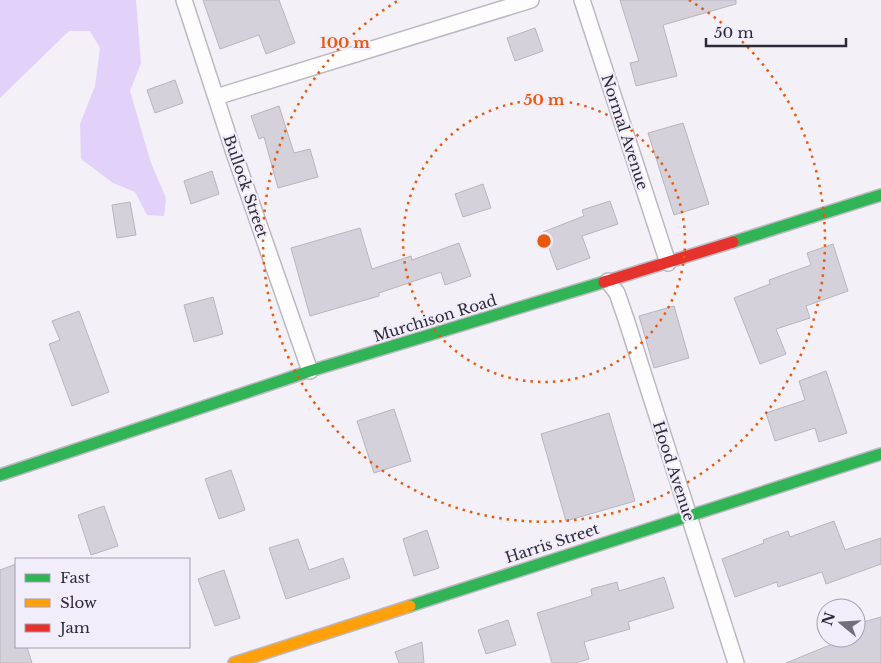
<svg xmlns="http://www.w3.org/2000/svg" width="881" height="663" viewBox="0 0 881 663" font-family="'Libre Baskerville',serif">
<rect width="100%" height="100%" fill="#f3f0f8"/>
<path fill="#e2d2fa" d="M0,0H136L141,63L130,91L151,163L166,198L164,216L147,215L135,192L113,183L81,159L80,124L95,86L100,48L90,31H69L0,98Z"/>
<path fill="#d5d1db" stroke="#b9b5be" d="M203,0H279L295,43L266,54L259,35L220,49Z
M620,0H736V4L663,25L677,76L636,86L630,63L639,61Z
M535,28L543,51L515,61L507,38Z
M175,80L183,103L155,113L147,90Z
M279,106L294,153L310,149L318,177L278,188L264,137L259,139L251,116Z
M683,123L709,204L674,215L648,133Z
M212,171L219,194L191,204L184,181Z
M483,184L491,208L463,217L455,194Z
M610,201L618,224L582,236L590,258L557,270L543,232L584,216L582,210Z
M130,202L136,235L117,238L112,205Z
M360,228L372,269L411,256L412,260L459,243L471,276L445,285L441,272L379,293V296L310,316L291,248Z
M833,244L848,291L806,306L810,318L776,329L786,354L760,364L734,298L770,284L769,280L811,265L807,253Z
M213,297L223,334L194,342L184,305Z
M674,306L689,358L654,368L639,316Z
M79,311L109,392L72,406L49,344L60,340L52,321Z
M826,371L847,433L819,442L815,428L775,441L766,413L805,400L799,381Z
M394,409L411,461L374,473L357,421Z
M609,413L635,501L566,521L541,434Z
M231,470L245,510L219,519L205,479Z
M104,506L118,546L91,555L78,515Z
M834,521L845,550L881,538V564L826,584L822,572L778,587L777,582L735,597L722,559L764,543L763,540L788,531L790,537Z
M427,530L439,568L414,576L403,539Z
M298,539L309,570L343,558L350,578L286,599L269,548Z
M16,564V647H27L32,663H0V570Z
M224,570L240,618L215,626L198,579Z
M664,577L674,608L628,622L630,629L584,642L589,659L576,663H552L537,613L592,596L591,589L617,582L619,591Z
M881,617V663H786L847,638H856V624Z
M508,620L516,645L486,654L478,630Z
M422,642L424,663H399L395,652Z"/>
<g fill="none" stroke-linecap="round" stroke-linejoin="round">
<g stroke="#bcb8c2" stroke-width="18">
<path id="street" d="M184,0L234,153L310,371
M582,0L668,263
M216,97L531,0
M608,281L617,293L626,319L736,663"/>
</g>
<g stroke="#bcb8c2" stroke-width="14">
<path id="fast" d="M733,242L881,195
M0,475L310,371L604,282
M410,606L881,454"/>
</g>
<g stroke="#bcb8c2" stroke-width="14">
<path id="slow" d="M234,663L410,606"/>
</g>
<g stroke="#bcb8c2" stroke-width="14">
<path id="jam" d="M604,282L733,242"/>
</g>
<use href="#street" stroke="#fdfdfe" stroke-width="15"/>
<use href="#fast" stroke="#30b455" stroke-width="11"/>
<use href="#slow" stroke="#ff9f0a" stroke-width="11"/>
<use href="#jam" stroke="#e5322d" stroke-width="11"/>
</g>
<g fill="none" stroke="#e8590c" stroke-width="2.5" stroke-dasharray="2.5 5">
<circle cx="544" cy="241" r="141"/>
<path d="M689 0A281 281 0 1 1 399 0"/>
</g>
<g text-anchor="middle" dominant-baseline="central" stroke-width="4.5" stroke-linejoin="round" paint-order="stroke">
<g font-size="15" fill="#2e2936" stroke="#f2edfb">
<text transform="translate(625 132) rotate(72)">Normal Avenue</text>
<text transform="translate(246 186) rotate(71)">Bullock Street</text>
<text transform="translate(435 318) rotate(-17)">Murchison Road</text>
<text transform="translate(674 471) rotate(72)">Hood Avenue</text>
<text transform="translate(552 543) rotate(-18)">Harris Street</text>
</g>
</g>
<circle cx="544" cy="241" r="8" fill="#e8590c" stroke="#f2edfb" stroke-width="2.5"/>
<g font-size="15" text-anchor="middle" font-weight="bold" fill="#e8590c" stroke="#f2edfb" stroke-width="4.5" stroke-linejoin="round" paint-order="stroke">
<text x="345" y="48">100 m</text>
<text x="544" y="105">50 m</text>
</g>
<rect x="15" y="558" width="175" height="90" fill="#f2edfb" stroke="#a49fac"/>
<rect x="25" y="574" width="25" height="8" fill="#30b455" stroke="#a49fac"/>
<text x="60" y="583" font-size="15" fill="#2e2936">Fast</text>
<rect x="25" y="599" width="25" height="8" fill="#ff9f0a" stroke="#a49fac"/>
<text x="60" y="608" font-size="15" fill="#2e2936">Slow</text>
<rect x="25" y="624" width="25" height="8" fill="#e5322d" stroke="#a49fac"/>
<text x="60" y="633" font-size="15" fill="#2e2936">Jam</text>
<g transform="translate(841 623) rotate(288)"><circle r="24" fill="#f2edfb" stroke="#a49fac"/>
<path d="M0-4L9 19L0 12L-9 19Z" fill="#736f7a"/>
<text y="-8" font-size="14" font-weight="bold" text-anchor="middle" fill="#2e2936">N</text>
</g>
<path d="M706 38v8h140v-8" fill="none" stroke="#2e2936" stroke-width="2.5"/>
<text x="714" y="38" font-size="15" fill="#2e2936" stroke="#f2edfb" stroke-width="4" paint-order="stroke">50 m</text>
</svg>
